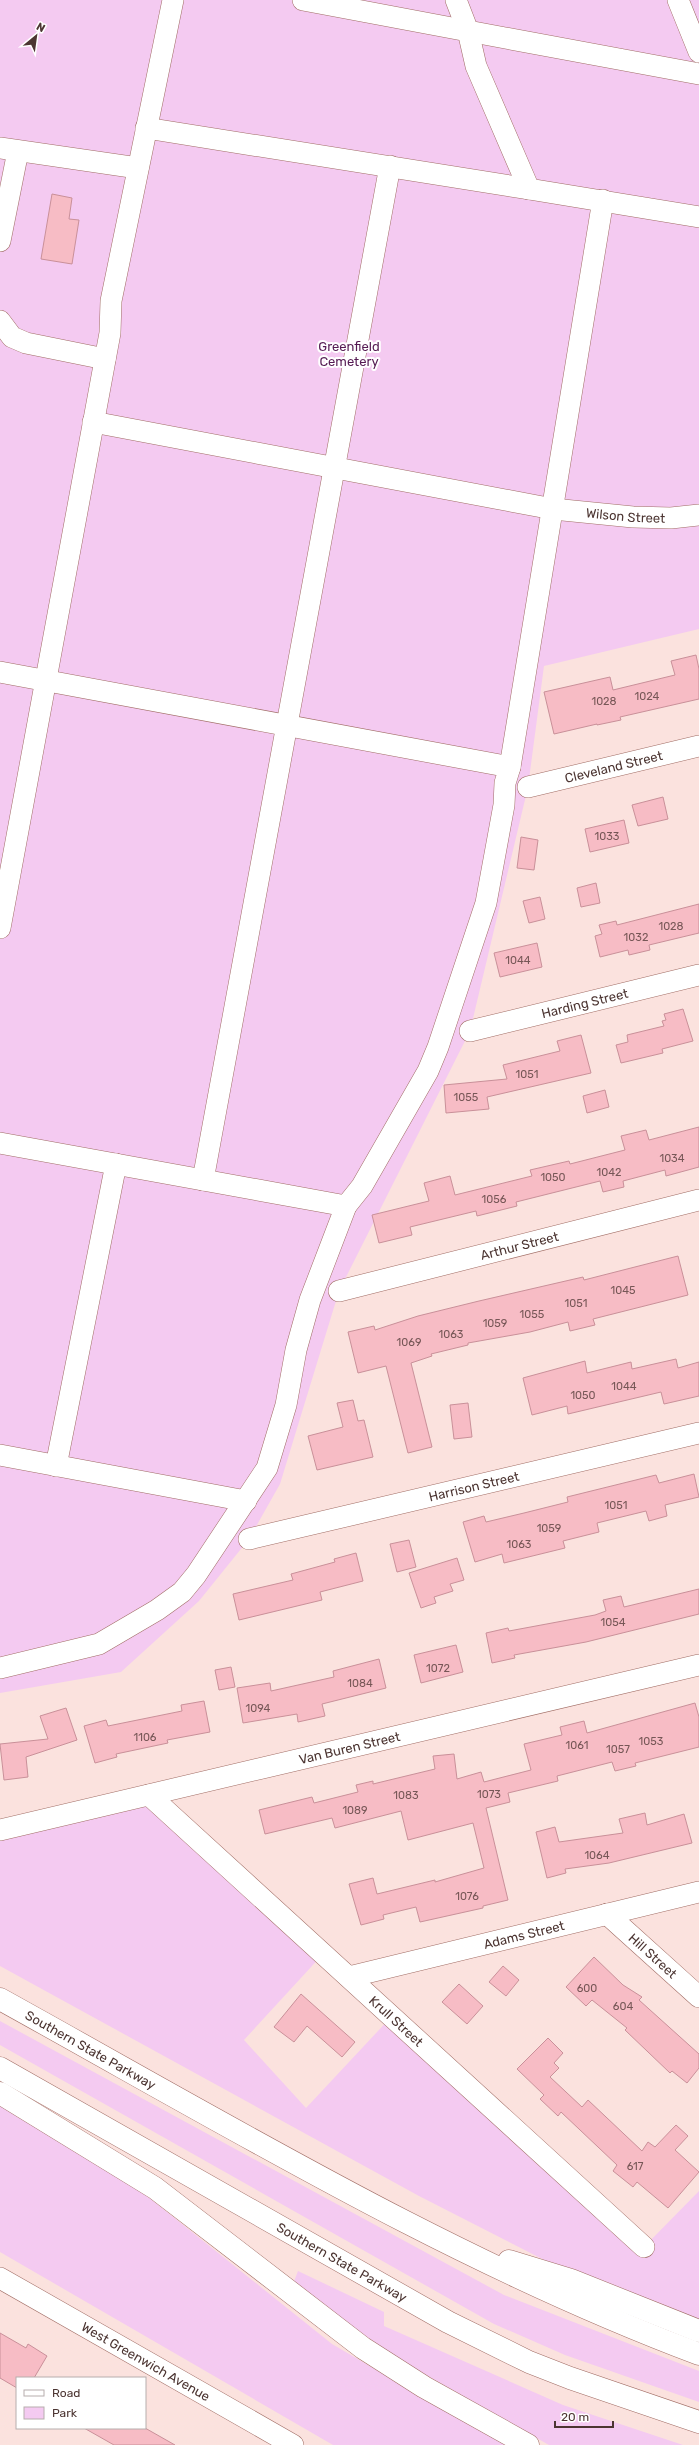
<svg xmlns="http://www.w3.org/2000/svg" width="699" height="2445" viewBox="0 0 699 2445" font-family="Rubik,sans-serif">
<rect width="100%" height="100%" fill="#fbe2de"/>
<path fill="#f4caf1" d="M0,0H699V629L544,666L528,787L470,1031L339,1291L280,1484L249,1539L199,1601L121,1672L0,1693Z
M149,1795L323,1954L244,2040L306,2108L392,2016L645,2246L699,2191V2324L599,2288L419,2196L0,1966V1830Z
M0,2021L504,2295L699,2371V2402L565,2355L494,2324L0,2045Z
M0,2106L132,2184L332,2344L505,2445H333L0,2252Z
M298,2271L384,2312V2326L563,2405L683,2445H549L398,2359L293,2284Z"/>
<path fill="#f7bcc5" stroke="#c99099" d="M52,194L72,198L69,219L79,220L72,264L41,259Z
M696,655L699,669V699L620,717L621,720L597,725V724L554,734L544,692L610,677L613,690L675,675L671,661Z
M663,797L668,819L638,826L632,805Z
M624,820L629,843L590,852L585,829Z
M521,837L538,840L534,870L517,868Z
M596,883L600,903L581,907L577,888Z
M540,897L545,919L529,923L523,901Z
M699,904V933L649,945L650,950L629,955L628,950L600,957L595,936L602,934L599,925L616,921L617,925Z
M537,943L542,967L500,977L494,953Z
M683,1009L693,1041L662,1049L663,1053L621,1063L616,1045L628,1042L627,1035L664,1026L662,1021L666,1020L664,1014Z
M581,1035L591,1073L487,1097L489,1109L446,1113L444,1085L507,1079L503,1065L560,1051L557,1041Z
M605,1090L609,1107L587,1113L583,1096Z
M699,1127V1167L666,1176L665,1170L623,1181L624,1187L603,1192L600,1181L516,1202L517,1206L477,1216L476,1211L410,1227L412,1235L379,1243L372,1215L429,1201L424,1183L450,1176L455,1195L532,1176L530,1170L569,1161L570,1164L625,1150L621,1136L646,1130L649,1140Z
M678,1256L688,1295L593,1319L595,1325L570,1331L568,1322L530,1332L468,1343V1345L431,1354L432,1356L411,1363L432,1447L408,1453L386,1366L358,1373L348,1332L374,1326L375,1330L418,1316L479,1301L583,1277L584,1280Z
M676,1359L678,1368L699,1362V1396L664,1404L661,1392L568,1414L567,1406L532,1415L523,1378L585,1361L587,1373L631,1362L632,1369Z
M353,1400L358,1421L364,1420L373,1457L317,1470L308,1436L343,1427L337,1403Z
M468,1403L472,1437L454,1439L450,1405Z
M694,1474L699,1497L665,1505L667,1516L649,1521L646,1511L597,1523L599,1532L563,1541L565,1548L504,1563L502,1554L475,1562L463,1522L484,1516L486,1522L524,1513L568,1502L567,1497L656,1475L659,1483Z
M409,1540L416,1567L397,1572L390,1544Z
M356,1553L363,1581L320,1592L322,1600L239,1620L233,1594L293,1580L291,1574L335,1562L334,1559Z
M457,1558L464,1580L450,1584L453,1591L434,1597L436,1603L421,1608L409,1573Z
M699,1589V1614L586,1642L514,1655L515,1658L492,1663L486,1633L508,1628L509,1631L595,1615L606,1611L603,1600L621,1596L624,1607Z
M456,1645L463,1672L421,1683L414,1655Z
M379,1659L386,1688L322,1704L325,1716L298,1722L297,1714L243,1723L237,1688L270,1683L271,1691L334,1677L333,1671Z
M231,1667L235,1687L219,1690L215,1670Z
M204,1701L210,1732L167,1740L168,1743L116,1754L117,1757L95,1763L84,1726L106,1720L108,1726L182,1711L181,1705Z
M695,1703L699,1717V1747L635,1763L636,1766L615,1771L612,1762L557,1776L558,1781L508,1793L510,1802L486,1808L508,1900L483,1906V1908L420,1922L416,1907L383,1915L384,1919L361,1925L349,1884L373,1878L377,1894L435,1880V1882L484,1868L473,1823L408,1840L401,1811L335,1828L332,1818L265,1834L259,1810L312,1797L314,1803L358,1792L356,1785L373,1781V1784L435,1769L433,1756L454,1754L457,1779L481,1772L484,1782L531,1770L524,1744L562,1735L560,1727L584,1721L587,1733Z
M66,1708L77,1740L26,1757L28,1777L4,1780L0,1744L48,1739L40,1716Z
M645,1813L647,1825L684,1814L692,1843L609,1863L565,1869L566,1873L547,1878L536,1832L555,1827L559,1842L623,1833L619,1819Z
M594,1957L623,1985L642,1997L639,2000L699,2054V2068L687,2083L672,2071L670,2073L625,2030L627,2028L592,2000L586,2006L566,1987Z
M503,1966L519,1980L506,1996L489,1982Z
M459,1984L483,2006L467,2024L442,2002Z
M301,1994L355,2042L342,2057L307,2026L294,2042L274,2027Z
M548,2038L563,2053L554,2063L559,2068L550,2077L582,2107L588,2100L642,2151L648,2142L655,2147L676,2125L688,2136L675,2150L699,2172L668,2208L637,2182L633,2187L613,2171L617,2165L561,2112L558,2116L540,2099L544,2095L517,2069Z
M0,2333L26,2348L28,2344L47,2356L34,2378H17V2388L0,2378Z
M84,2428H145L175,2445H114Z"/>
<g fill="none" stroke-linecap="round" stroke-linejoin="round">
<g stroke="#a16d65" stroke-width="22">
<g id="minor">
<path d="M303,0L468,31L476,66L529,189L699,217"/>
<path d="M456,0L468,31L699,74"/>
<path d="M678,0L699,52"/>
<path d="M146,128L529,189"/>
<path d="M0,148L138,168"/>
<path d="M0,241L18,151"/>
<path d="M0,321L12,337L26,343L105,359"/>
<path id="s1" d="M93,422L553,509L633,517L671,518L699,515"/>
<path d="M0,672L510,767"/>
<path id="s2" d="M528,787L699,746"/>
<path d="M0,928L110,333L111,301L173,0"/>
<path id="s3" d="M470,1031L699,975"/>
<path d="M0,1143L346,1206L362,1186L428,1071L438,1047L486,903L504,805L505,783L510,767L603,200"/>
<path d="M203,1180L390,166"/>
<path id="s4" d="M339,1291L699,1200"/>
<path d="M0,1455L246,1501"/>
<path d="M56,1466L116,1164"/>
<path id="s5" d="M249,1539L699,1433"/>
<path d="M0,1668L99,1644L157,1610L182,1592L196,1575L267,1468L286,1405L296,1350L310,1300L346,1206"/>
<path id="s6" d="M149,1795L644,2247"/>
<path id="s7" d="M0,1830L699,1665"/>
<path id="s8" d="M607,1914L699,1997"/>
<path id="s9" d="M349,1977L699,1892"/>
<path id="s10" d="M0,2278L293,2445"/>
</g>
</g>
<g stroke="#a16d65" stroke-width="23">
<g id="highway">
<path id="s11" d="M0,1999C228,2125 454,2262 699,2354"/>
<path id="s12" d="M0,2068L448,2322L529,2362L570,2378L699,2422"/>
<path d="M0,2093L155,2188L363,2348L424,2387L528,2445"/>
<path d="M509,2261L571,2280L699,2331"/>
</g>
</g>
<use href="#minor" stroke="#fff" stroke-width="21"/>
<use href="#highway" stroke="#fff" stroke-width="22"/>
</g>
<g text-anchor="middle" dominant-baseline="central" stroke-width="4" stroke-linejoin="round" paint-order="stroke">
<g font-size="11" fill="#775757">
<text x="647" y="696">1024</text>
<text x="604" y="701">1028</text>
<text x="607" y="836">1033</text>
<text x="671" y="926">1028</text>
<text x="636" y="937">1032</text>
<text x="518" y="960">1044</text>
<text x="527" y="1074">1051</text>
<text x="466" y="1097">1055</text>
<text x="672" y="1158">1034</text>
<text x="609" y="1172">1042</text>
<text x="553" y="1177">1050</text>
<text x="494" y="1199">1056</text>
<text x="623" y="1290">1045</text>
<text x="576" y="1303">1051</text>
<text x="532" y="1314">1055</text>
<text x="495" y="1323">1059</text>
<text x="451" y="1334">1063</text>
<text x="409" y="1342">1069</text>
<text x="624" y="1386">1044</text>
<text x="583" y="1395">1050</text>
<text x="616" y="1505">1051</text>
<text x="549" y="1528">1059</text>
<text x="519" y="1544">1063</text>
<text x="613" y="1622">1054</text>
<text x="438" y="1668">1072</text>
<text x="360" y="1683">1084</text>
<text x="258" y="1708">1094</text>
<text x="145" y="1737">1106</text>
<text x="651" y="1741">1053</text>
<text x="577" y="1745">1061</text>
<text x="618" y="1749">1057</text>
<text x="489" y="1794">1073</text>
<text x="406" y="1795">1083</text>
<text x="355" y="1810">1089</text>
<text x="597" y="1855">1064</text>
<text x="467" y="1896">1076</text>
<text x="587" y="1988">600</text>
<text x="623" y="2006">604</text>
<text x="635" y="2166">617</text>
</g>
<g font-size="13" fill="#551b53" stroke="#fff">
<text x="349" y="346">Greenfield<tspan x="349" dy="15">Cemetery</tspan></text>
</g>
<g font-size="13" fill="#4c3532" stroke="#fff">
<text stroke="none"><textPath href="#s1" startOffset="541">Wilson Street</textPath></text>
<text stroke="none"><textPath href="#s2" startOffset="88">Cleveland Street</textPath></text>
<text stroke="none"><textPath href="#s3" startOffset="118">Harding Street</textPath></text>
<text stroke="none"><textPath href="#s4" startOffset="186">Arthur Street</textPath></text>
<text stroke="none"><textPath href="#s5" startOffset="231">Harrison Street</textPath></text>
<text stroke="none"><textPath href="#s7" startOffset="359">Van Buren Street</textPath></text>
<text stroke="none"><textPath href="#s9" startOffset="180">Adams Street</textPath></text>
<text stroke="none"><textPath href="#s8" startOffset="62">Hill Street</textPath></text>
<text stroke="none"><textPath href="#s6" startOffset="335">Krull Street</textPath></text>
<text stroke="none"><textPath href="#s11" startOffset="104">Southern State Parkway</textPath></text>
<text stroke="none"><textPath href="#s12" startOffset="393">Southern State Parkway</textPath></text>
<text stroke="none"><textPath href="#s10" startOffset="168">West Greenwich Avenue</textPath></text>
</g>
</g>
<rect x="16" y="2377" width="130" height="52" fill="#ffffff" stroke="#b7aead"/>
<rect x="24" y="2390" width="20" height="6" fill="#ffffff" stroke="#b7aead"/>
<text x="52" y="2397" font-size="12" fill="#4c3532">Road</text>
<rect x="24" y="2407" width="20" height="12" fill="#f4caf1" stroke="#b7aead"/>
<text x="52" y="2417" font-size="12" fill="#4c3532">Park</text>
<g transform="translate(36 36) rotate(29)" stroke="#ffffff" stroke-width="3" paint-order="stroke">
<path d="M0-3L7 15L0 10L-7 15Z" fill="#4c3532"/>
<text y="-6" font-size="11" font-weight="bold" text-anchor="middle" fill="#4c3532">N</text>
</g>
<path d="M555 2421v6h58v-6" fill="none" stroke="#4c3532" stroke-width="2"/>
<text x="561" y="2421" font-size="12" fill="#4c3532" stroke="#ffffff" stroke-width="3" paint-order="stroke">20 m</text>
</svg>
